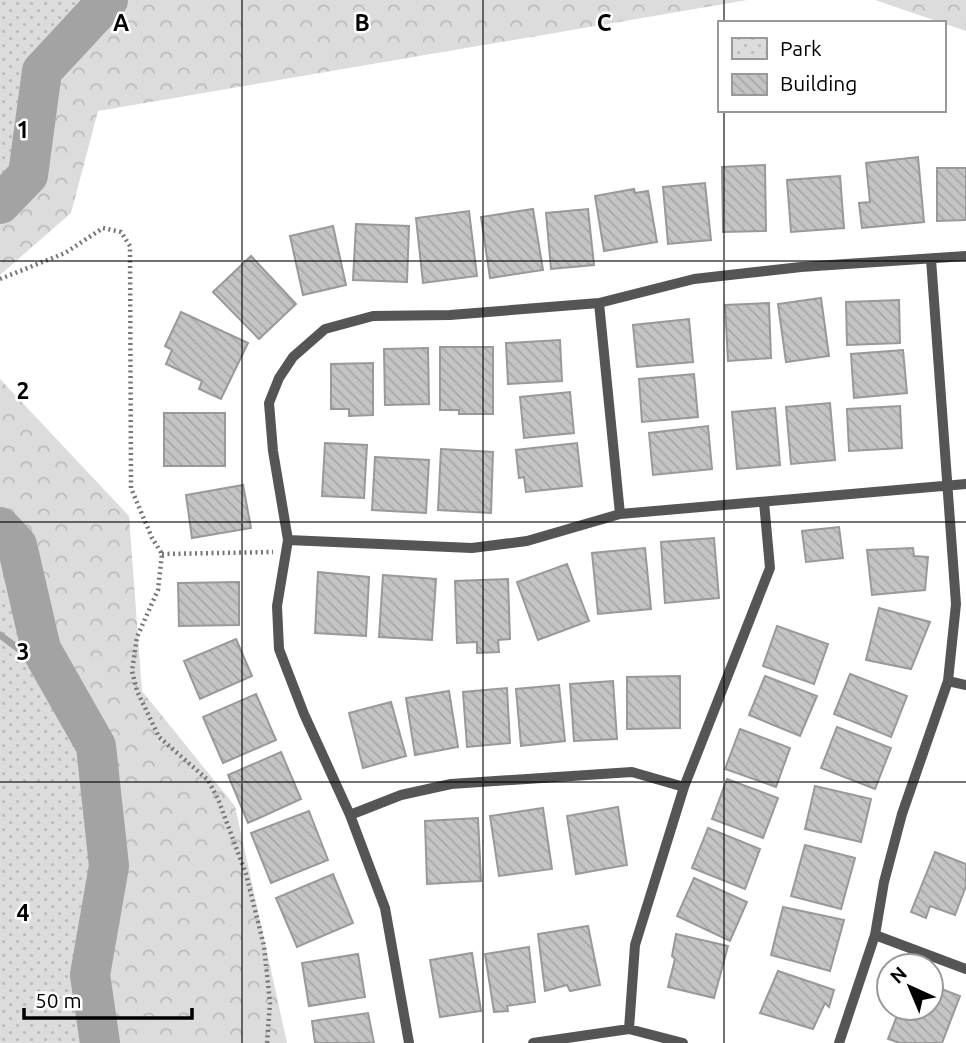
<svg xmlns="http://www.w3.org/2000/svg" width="966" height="1043" viewBox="0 0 966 1043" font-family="Ubuntu,sans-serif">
<defs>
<pattern id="forest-crowns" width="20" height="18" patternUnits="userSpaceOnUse" patternTransform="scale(1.75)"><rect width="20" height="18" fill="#dcdcdc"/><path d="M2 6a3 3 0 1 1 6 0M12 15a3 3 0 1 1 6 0" fill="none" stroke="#bbb"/></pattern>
<pattern id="park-dots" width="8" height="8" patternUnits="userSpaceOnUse" patternTransform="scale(1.75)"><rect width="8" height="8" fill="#dcdcdc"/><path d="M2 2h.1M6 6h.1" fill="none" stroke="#bbb" stroke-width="1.8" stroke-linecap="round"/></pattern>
<pattern id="building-back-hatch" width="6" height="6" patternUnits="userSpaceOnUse" patternTransform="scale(1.75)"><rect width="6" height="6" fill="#c4c4c4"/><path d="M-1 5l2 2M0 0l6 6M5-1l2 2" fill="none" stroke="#a7a7a7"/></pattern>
</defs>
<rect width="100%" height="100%" fill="#fff"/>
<path fill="url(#forest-crowns)" d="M0,0H747L98,111L71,213L0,275Z
M875,0H966V31Z
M0,379L129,516L142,691L235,806L287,1043H0Z"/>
<path fill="url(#park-dots)" d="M0,0H96L32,69L16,168L0,178Z
M0,578L31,652L67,704L94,874L75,960L85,1043H0Z"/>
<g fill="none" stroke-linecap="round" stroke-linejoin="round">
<path stroke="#a3a3a3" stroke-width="7" d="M0,635L44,668L52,667
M92,1043L99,1033"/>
<path stroke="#a3a3a3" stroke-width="40" d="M0,204L28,175L42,71L108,0
M0,527L17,545L41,649L96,746L109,866L90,975L100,1043"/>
</g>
<path fill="url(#building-back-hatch)" stroke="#999" stroke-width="2" d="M918,157L924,222L862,228L859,203L870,202L866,163Z
M765,165L766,231L723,232L722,167Z
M937,168H966V220L937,221Z
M840,176L844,228L791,232L787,180Z
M705,183L711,240L668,244L663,187Z
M634,189L635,193L648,191L657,242L604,251L595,196Z
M533,209L543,270L490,278L481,217Z
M588,209L594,265L551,269L546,213Z
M469,211L477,276L423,283L416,218Z
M356,224L409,226L407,282L353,280Z
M333,226L346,285L303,295L290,236Z
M251,256L296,304L259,339L213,292Z
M821,298L829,356L786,362L778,304Z
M899,300L900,343L847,345L846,302Z
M769,303L771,358L728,361L725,305Z
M181,312L248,343L221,399L199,389L202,381L166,364L172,350L165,346Z
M689,319L693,362L637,367L633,325Z
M560,340L562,381L508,384L506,343Z
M440,347H493V414H459V410H440Z
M428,348L429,404L385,405L384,349Z
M903,350L907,393L854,398L851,354Z
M373,363V415L349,416V409H331V364Z
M694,374L698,417L642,422L639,379Z
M570,392L574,433L524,438L520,397Z
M830,403L835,460L791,464L786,407Z
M900,406L902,448L849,451L847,409Z
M775,408L780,465L737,469L732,412Z
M164,413H225V466H164Z
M708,426L712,469L653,475L649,433Z
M325,443L367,445L364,498L322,496Z
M577,443L582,486L526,492L524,477L519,478L516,450Z
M441,449L493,452L491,513L438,510Z
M375,457L429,460L426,513L372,510Z
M243,485L251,528L192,538L186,495Z
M839,527L843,558L806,562L802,531Z
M714,538L719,598L665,603L661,542Z
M645,548L651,609L598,614L592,553Z
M913,548L914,556L928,557L925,590L872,595L867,550Z
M567,564L589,621L538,640L517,582Z
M318,572L369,577L366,636L315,633Z
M383,575L436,579L432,640L379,637Z
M508,579L510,639L498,640L499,652L477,653V642L457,643L455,581Z
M239,582V625L179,626L178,583Z
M879,608L930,622L911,669L866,660Z
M777,626L828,644L814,684L763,666Z
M236,639L252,676L200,699L184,661Z
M850,674L907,696L891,737L834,714Z
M680,676V728L627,729V677Z
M765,676L817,696L800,736L749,715Z
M613,681L617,739L574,741L570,684Z
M559,685L565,741L521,746L516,689Z
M507,688L510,743L467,747L463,692Z
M449,691L458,747L415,755L406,698Z
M256,694L276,740L223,763L203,717Z
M391,702L406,756L363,768L349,713Z
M837,727L891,748L875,789L821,768Z
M740,729L790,748L776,787L725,769Z
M281,752L301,799L248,823L228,775Z
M727,779L778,798L763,838L712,819Z
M815,786L871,799L861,842L805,829Z
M618,807L627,865L576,874L567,816Z
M543,808L552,869L499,876L490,816Z
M309,811L328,860L271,883L251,833Z
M478,818L481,881L427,884L425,821Z
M708,828L760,849L745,889L692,868Z
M805,845L855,858L841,909L791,896Z
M935,852L966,864V886L955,915L930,906L926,918L911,912Z
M333,874L353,923L297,947L276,898Z
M694,878L747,902L730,941L677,916Z
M783,907L844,920L830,971L771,955Z
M588,926L600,985L570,991L567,985L545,991L538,934Z
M676,934L728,946L714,998L668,987L675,959L672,956Z
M529,947L535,1002L507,1006L508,1011L494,1012L485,954Z
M472,953L481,1011L440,1017L430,960Z
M358,954L365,997L309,1006L302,963Z
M778,971L834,990L829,1007L825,1003L813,1029L760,1013Z
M931,985L960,996L942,1043H900L888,1039L900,1008H931Z
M368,1013L374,1043H315L312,1021Z"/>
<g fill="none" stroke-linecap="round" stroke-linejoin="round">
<path stroke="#777" stroke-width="4.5" stroke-dasharray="2 3.5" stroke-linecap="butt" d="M0,279L65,253L103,228L121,232L130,246L131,488L152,538L162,554L158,590L137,637L132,671L137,691L159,737L208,780L218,799L246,874L264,946L270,1003L267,1043
M162,554L273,552"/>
<path stroke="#555" stroke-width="10" d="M599,303L620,514
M288,540L472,548L527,541L620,514L966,484
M948,681L966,685
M350,815L401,795L451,784L632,772L684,787
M875,935L966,969
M629,1029L635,945L684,787L770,568L764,502
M409,1043L385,908L350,815L304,714L279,649L277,606L288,540L273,451L269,403L279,378L293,357L325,329L373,316L450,315L599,303L694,279L801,267L966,256
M533,1043L629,1029L683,1043
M839,1043L875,935L884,882L902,814L948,681L956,604L931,259"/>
</g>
<path fill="none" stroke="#000" stroke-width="2" stroke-opacity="0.55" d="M242,0V1043M483,0V1043M724,0V23M724,110V1043M0,261H966M0,522H966M0,782H966"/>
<g font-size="23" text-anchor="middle" font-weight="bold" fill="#000" stroke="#fff" stroke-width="5" stroke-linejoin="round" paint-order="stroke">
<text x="121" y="31">A</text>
<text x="362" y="31">B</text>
<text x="604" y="31">C</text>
<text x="23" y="138">1</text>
<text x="23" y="399">2</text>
<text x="23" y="660">3</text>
<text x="23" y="921">4</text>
</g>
<rect x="718" y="21" width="228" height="91" fill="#ffffff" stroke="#999999" stroke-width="2"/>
<rect x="732" y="38" width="35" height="21" fill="url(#park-dots)" stroke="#999999" stroke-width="2"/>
<text x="780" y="56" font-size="21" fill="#000000">Park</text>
<rect x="732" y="74" width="35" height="21" fill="url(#building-back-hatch)" stroke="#999999" stroke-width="2"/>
<text x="780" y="91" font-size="21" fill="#000000">Building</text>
<g transform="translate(910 987) rotate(316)"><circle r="33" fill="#ffffff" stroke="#999999" stroke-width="2"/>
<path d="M0-5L12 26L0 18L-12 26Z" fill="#000000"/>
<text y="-10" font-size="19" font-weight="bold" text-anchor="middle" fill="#000000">N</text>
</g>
<path d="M24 1008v10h168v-10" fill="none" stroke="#000000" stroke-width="3.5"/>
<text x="35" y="1008" font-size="21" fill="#000000" stroke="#ffffff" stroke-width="5" paint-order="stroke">50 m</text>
</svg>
